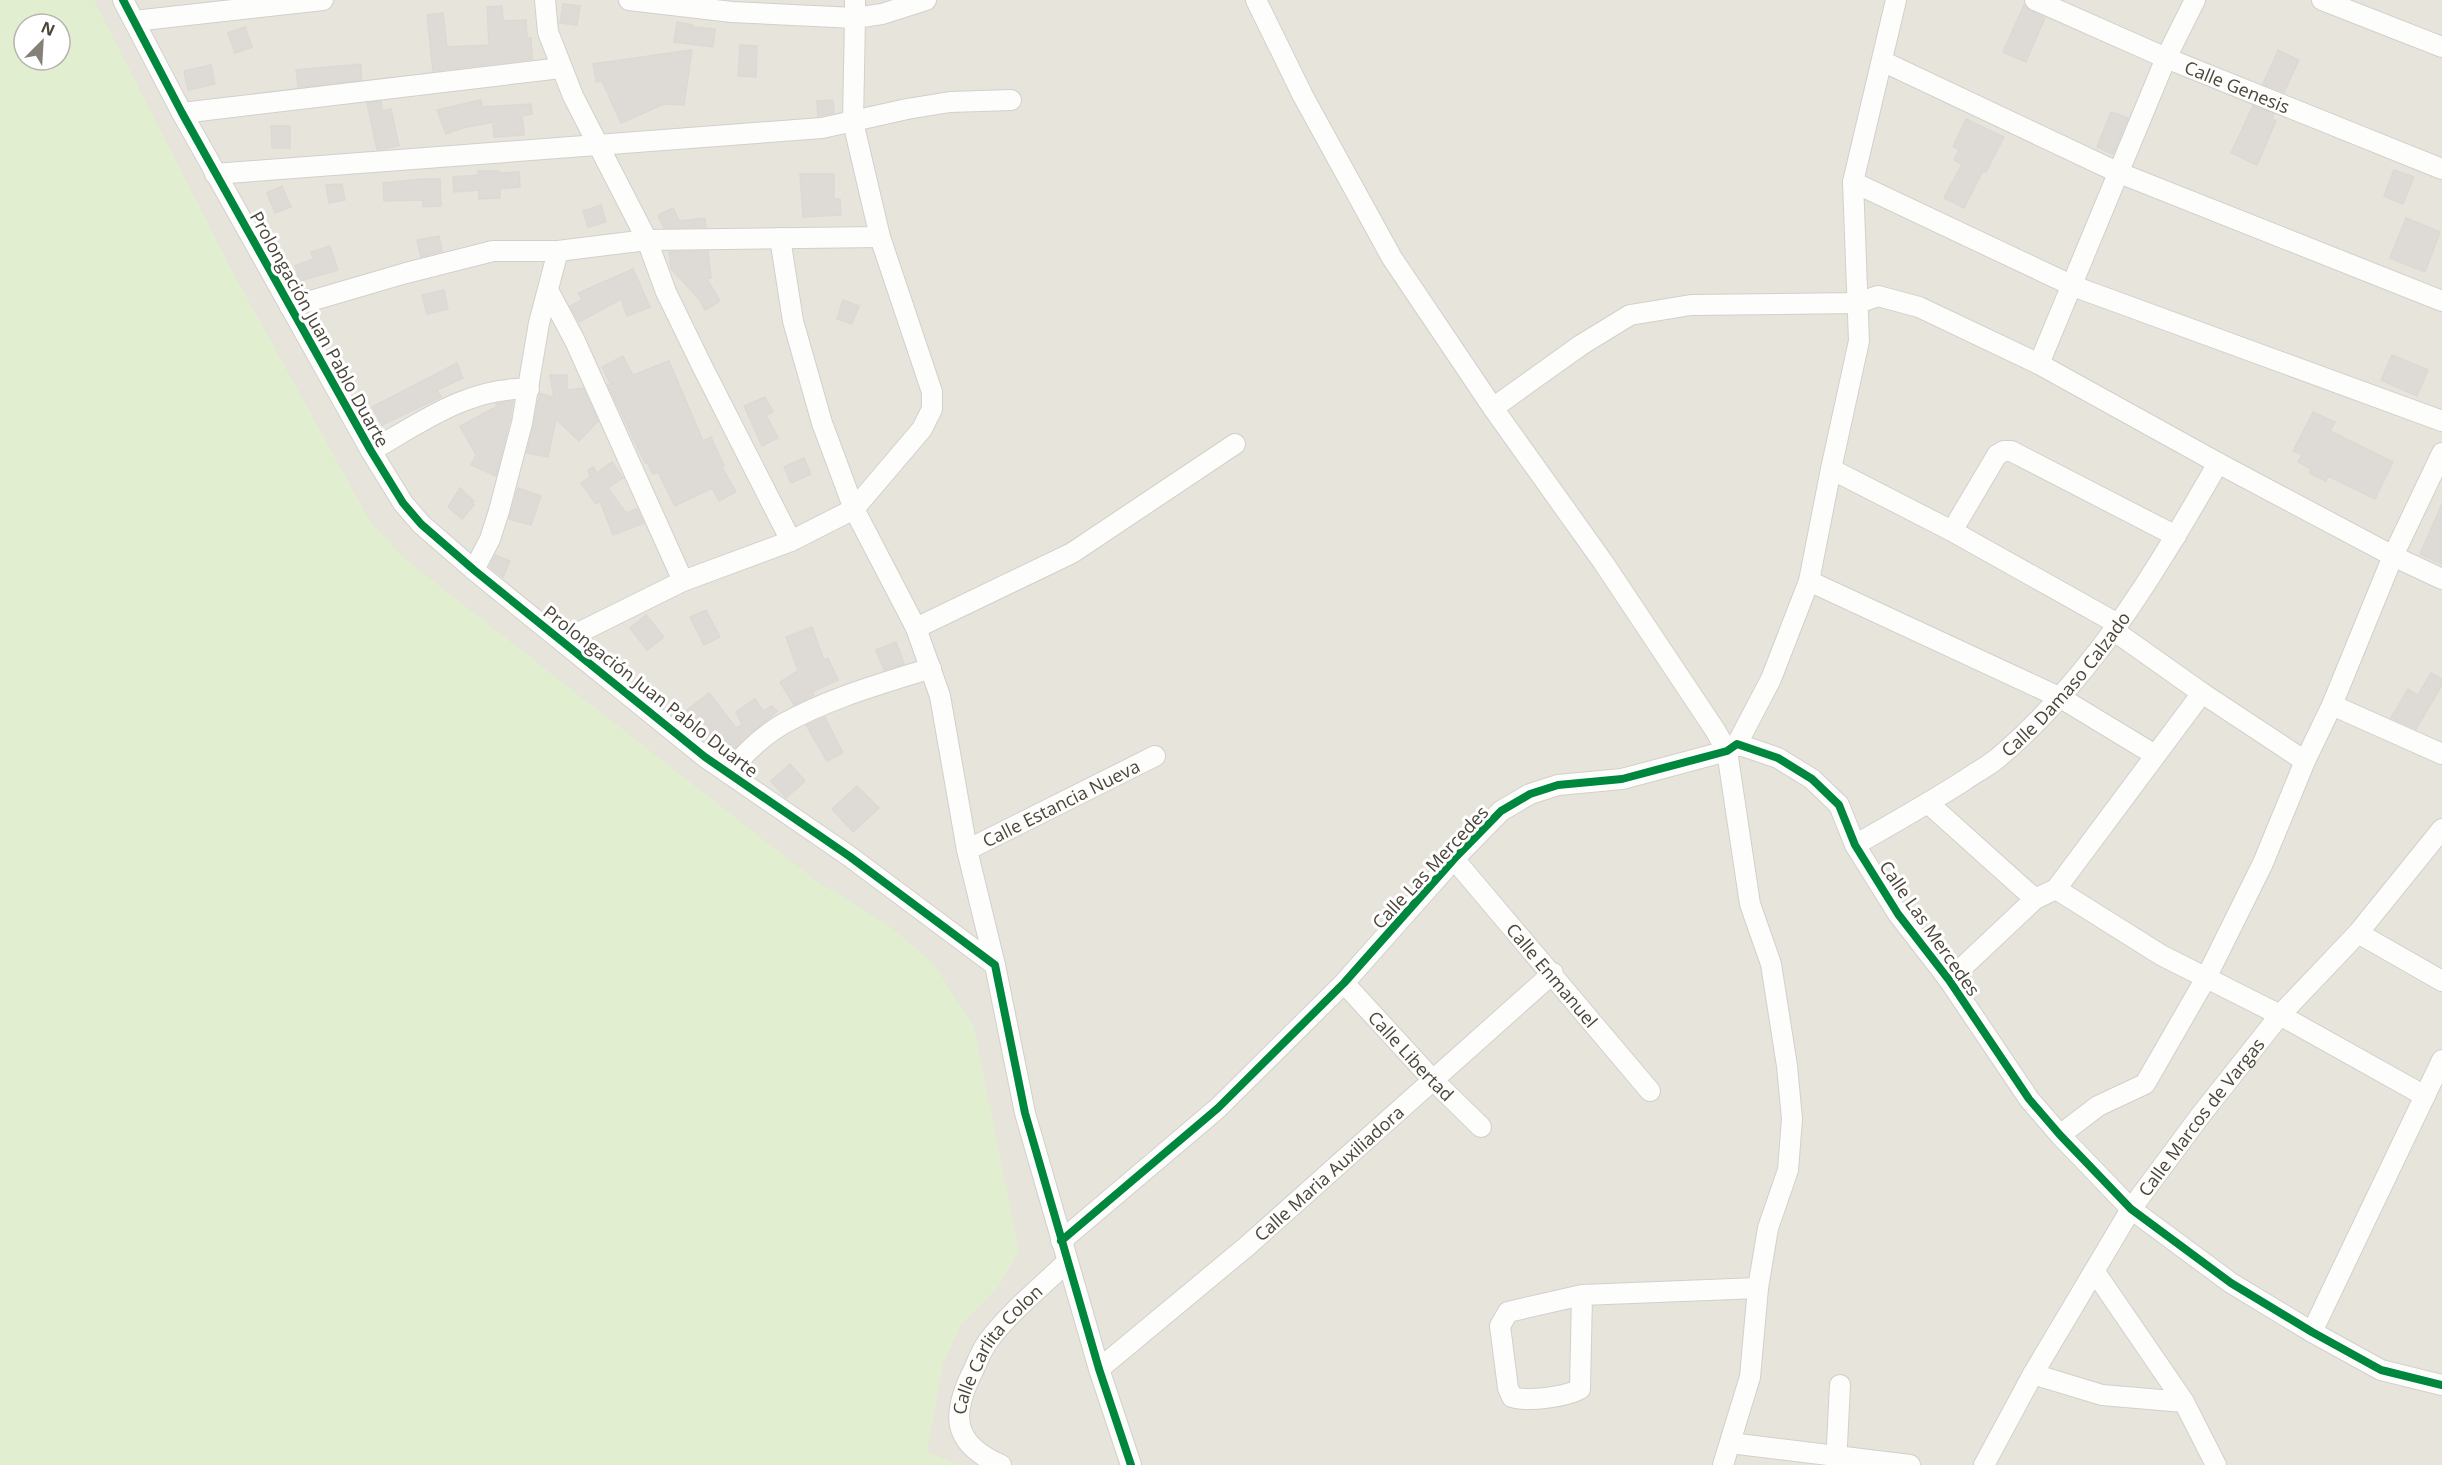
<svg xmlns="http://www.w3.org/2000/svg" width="2442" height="1465" viewBox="0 0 2442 1465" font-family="'Open Sans',sans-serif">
<rect width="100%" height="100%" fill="#f4f2ee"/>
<path fill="#e7e4dc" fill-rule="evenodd" d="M0,0H2442V1465H0ZM24,24H60V60H24Z"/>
<path fill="#e1eecf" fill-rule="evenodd" d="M0,0H94L230,267L371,523L405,559L815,880L888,925L933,963L974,1027L1019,1251L999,1286L961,1325L943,1364L927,1452L960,1465H0ZM24,24H60V60H24Z"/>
<path fill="#dedbd6" stroke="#dcd9d4" stroke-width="1.5" d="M563,4L580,6L577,25L560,23Z
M2024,5L2030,11L2045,18L2026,62L2003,52Z
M502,6L503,21L526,20L527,38H531L532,59L433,71L427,15L443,13L447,47L489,45L487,7Z
M677,22L693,25L692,27L715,29L713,47L674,42Z
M245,27L252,47L235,53L228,33Z
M740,45L757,46L756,77L738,76Z
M692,50L684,105L664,104L621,123L602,81L596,82L593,64Z
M2278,50L2299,60L2284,92L2263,84Z
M361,64V80L298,87L296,70Z
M211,65L215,84L188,90L184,71Z
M481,100L482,107L531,104L532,114L522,116L524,135L494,137L493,122L462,128L446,134L437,110Z
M833,100L834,113L818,116L817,101Z
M381,101L382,111L391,109L399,146L377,150L367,103Z
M2253,106L2274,114L2272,119L2276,121L2257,165L2231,153Z
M2111,112L2128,118L2113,154L2097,147Z
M1966,119L2004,137L1986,172L1983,171L1964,208L1944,198L1962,164L1954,160L1959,150L1953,147Z
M271,126H290V148H272Z
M2394,170L2414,177L2403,204L2384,196Z
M478,171H499V173L519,172L520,187L500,189V198L479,199V190L454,192L453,177L478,175Z
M800,174H834V199H840L841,215L803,217Z
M422,179H440L441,206L423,207V200L384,201L383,183Z
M342,184L345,200L329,203L326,185Z
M282,186L291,207L275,213L267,193Z
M601,205L606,222L588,227L583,211Z
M673,208L679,221L705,218L706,227L664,228L658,215Z
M2406,218L2440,232L2425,272L2390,258Z
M439,236L442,251L421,257L417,240Z
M330,246L338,270L300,281L295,266L313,259L311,252Z
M708,251L711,278L707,279L720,301L705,310L699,299L671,269L669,252Z
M633,269L650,307L627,316L621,299L579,322L570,306L582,300L578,293Z
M444,290L448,309L427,314L422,295Z
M843,300L859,306L852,324L837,319Z
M2392,355L2428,370L2417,396L2381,380Z
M623,356L633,375L669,361L703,441L711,437L724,466L722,467L736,492L719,501L712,488L675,506L658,472L653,474L647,462L645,463L608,385H611L602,367Z
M457,363L463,378L437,390L441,397L382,425L372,407Z
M550,375H567V390L583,388L598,421L579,441L556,419L548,457L527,453L540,393L554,398Z
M765,397L773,412L766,415L778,438L762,446L744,406Z
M513,401L510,420L496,476L471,465L476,455L460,426L496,407V404Z
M2313,412L2335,422L2330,431L2393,462L2375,499L2328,476L2326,481L2309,473L2311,469L2298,462L2302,455L2293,451Z
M804,458L811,474L791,483L784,467Z
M612,462L623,478L608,488L626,513L637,509L644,523L613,535L600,501L596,504L581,483L590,477L588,470L593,467L597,473Z
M460,488L474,501L472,503L474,505L462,519L448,507Z
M518,488L541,496L531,525L509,519Z
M2442,504V564L2420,554Z
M495,555L510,561L503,577L490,567Z
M706,610L720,637L704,645L690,617Z
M646,615L664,637L647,650L630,628Z
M812,627L824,660L828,658L838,680L812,692L814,695L794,705L780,682L798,671L786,637Z
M896,642L904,664L884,670L876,650Z
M2431,673L2442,679V685L2416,729L2391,718L2408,689L2418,695Z
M709,693L736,728L742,725L736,712L755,699L763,711L772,706L777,711L728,755L721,749L719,751L705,738L685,712Z
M825,717L843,753L827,761L806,725Z
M790,764L805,781L786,798L771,781Z
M857,786L879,808L853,832L832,809Z"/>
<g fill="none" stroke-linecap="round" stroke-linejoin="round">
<g stroke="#d2d0cb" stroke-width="22">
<g id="minor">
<path d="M123,0L182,113L371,451L403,503L421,524L474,570L705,757L849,856L995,965L1025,1113L1099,1369L1131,1465"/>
<path d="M545,0L548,32L573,96L647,240L666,292L702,366L791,541"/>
<path d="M629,0L732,12L855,18V0"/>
<path d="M1256,0L1303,96L1392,258L1493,408L1603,562L1715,730L1727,751L1750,904L1771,964L1787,1066L1792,1119L1788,1170L1768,1228L1758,1288L1750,1377L1723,1465"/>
<path id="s1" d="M2035,0L2166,58L2442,169"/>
<path d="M2322,0L2442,47"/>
<path d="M134,21L323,0"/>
<path d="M1882,61L2117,172L2442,301"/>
<path d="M182,113L561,68"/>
<path d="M215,174L822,128L907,109L950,102L1011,100"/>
<path d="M1853,182L2073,286L2442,421"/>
<path d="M780,238L793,321L822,423L854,509L916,628L940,696L967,850L995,965"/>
<path d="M549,292L575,341L683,581"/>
<path d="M290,307L406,273L493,251H558L647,240L880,237"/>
<path d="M2039,364L2166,58L2195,0"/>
<path d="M1493,408L1581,345L1630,315L1691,305L1858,303L1878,296L1919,307L2039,364L2218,463L2393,556L2442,579"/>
<path d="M371,451C420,423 470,386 529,389"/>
<path d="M1831,469L1952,531L2118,624"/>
<path d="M1952,531L1997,455L2004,451H2011L2176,536"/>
<path d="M474,570L490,539L499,511L522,423L539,323L558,251"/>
<path d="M1809,581L2061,698L2155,755"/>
<path d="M916,628L1072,553L1235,444"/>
<path d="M2113,630L2202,693L2305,761"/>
<path d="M562,641L683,581L791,541L854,509L922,429L932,409V392L880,237L853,122L855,18L882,14L926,0"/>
<path d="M2332,705L2442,754"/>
<path d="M1737,744L1771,679L1809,581L1831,469L1859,341L1853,182L1896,0"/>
<path d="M728,773C744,754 762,736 783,724C829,698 881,684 931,668"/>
<path d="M1928,803L2035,899"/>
<path id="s2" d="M1855,845C1892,824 1929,803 1965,780C1976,772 1989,766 1999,757C2093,677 2158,569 2218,463"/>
<path id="s3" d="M967,850L1155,756"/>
<path id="s4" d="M1454,859L1650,1091"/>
<path d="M2056,889L2161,955L2280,1015L2425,1096"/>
<path d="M2358,933L2442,981"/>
<path d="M1949,980L2035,899L2056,889L2202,693"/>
<path id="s5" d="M1344,983L1432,1079L1481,1127"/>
<path d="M2060,1135L2098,1106L2145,1084L2206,978L2263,863L2305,761L2332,705L2393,556L2442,453"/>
<path d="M1061,1241L1218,1108L1344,983L1454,859L1501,811L1530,794L1558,785L1622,779L1727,751L1737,744L1778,758L1812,779L1839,805L1855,845L1898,914L1949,980L2029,1099L2060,1135L2131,1209L2231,1283L2312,1332L2381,1370L2442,1385"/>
<path d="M2095,1272L2184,1402L2216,1465"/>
<path d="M1582,1295L1580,1389C1565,1397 1528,1402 1512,1397L1508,1388L1500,1326L1508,1312L1582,1295L1758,1288"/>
<path d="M2312,1332L2442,1060"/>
<path id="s6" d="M1099,1369L1246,1247L1553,973"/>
<path d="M2033,1374L2102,1395L2184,1402"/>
<path d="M1730,1443L1910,1465"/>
<path id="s7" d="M1001,1465C951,1443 951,1414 974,1369C978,1360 982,1349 989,1340C1010,1312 1041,1287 1067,1262"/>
<path d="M1836,1465L1840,1385"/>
<path id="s8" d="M1984,1465L2033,1374L2131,1209L2200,1116L2280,1015L2358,933L2442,829"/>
</g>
</g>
<use href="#minor" stroke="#fdfdfc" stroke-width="20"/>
<g stroke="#fff" stroke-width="11">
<path id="cycleway" d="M123,0L182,113L371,451L403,503L421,524L474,570L705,757L849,856L995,965L1025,1113L1099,1369L1131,1465
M1061,1241L1218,1108L1344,983L1454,859L1501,811L1530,794L1558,785L1622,779L1727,751L1737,744L1778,758L1812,779L1839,805L1855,845L1898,914L1949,980L2029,1099L2060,1135L2131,1209L2231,1283L2312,1332L2381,1370L2442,1385"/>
</g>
<use href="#cycleway" stroke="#00873e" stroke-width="8"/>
</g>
<g text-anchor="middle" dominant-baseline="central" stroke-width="6" stroke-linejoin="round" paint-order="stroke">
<g font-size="18" fill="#4b4439" stroke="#fff">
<text stroke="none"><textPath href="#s1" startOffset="220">Calle Genesis</textPath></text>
<text transform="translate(320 329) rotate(61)">Prolongación Juan Pablo Duarte</text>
<text stroke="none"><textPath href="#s2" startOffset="268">Calle Damaso Calzado</textPath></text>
<text transform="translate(651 691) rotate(38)">Prolongación Juan Pablo Duarte</text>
<text stroke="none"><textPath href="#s3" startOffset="105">Calle Estancia Nueva</textPath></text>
<text transform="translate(1430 867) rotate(-47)">Calle Las Mercedes</text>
<text transform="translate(1930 928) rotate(55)">Calle Las Mercedes</text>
<text stroke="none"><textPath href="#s4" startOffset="152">Calle Enmanuel</textPath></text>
<text stroke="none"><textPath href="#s5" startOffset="99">Calle Libertad</textPath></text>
<text stroke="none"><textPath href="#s8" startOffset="411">Calle Marcos de Vargas</textPath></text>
<text stroke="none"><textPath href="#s6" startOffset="302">Calle Maria Auxiliadora</textPath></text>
<text stroke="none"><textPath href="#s7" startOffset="147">Calle Carlita Colon</textPath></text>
</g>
</g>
<g transform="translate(42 42) rotate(24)"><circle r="28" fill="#ffffff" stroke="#b7b4b0" stroke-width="1.5"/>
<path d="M0-4.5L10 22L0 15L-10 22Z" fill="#868178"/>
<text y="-9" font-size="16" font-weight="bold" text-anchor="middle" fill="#4b4439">N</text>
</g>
</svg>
